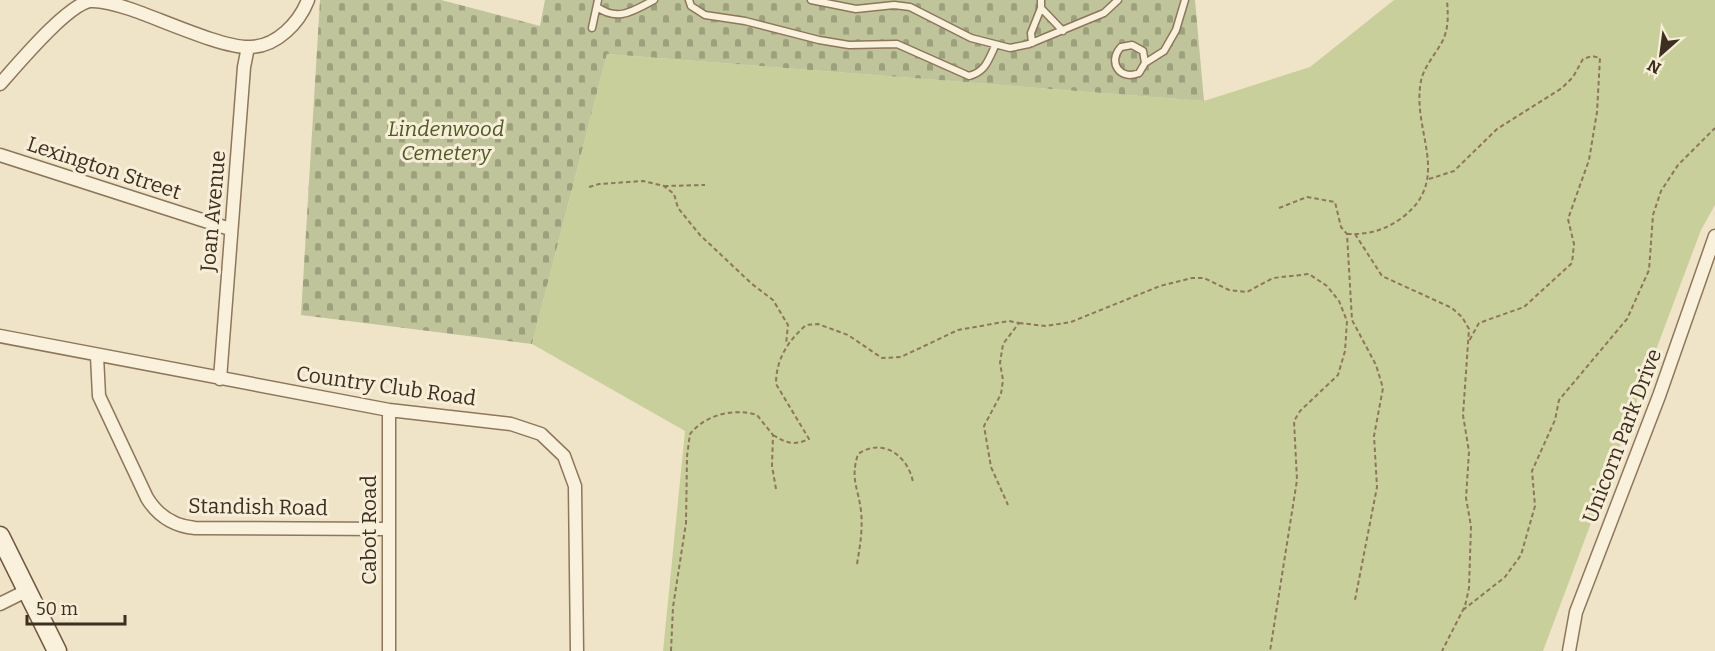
<svg xmlns="http://www.w3.org/2000/svg" width="1715" height="651" viewBox="0 0 1715 651" font-family="Bitter,serif">
<defs>
<pattern id="cemetery-stones" width="16" height="16" patternUnits="userSpaceOnUse" patternTransform="scale(1.5)"><rect width="16" height="16" fill="#bfc49a"/><path d="M2 7V4a2 2 0 0 1 4 0v3zM10 15v-3a2 2 0 0 1 4 0v3z" fill="#9ca07d"/></pattern>
</defs>
<rect width="100%" height="100%" fill="#f0e4c8"/>
<path fill="#c9cf9b" d="M1394,0H1715V205L1701,230L1543,651H663L685,431L532,344L607,54L1204,101L1310,67Z"/>
<path fill="url(#cemetery-stones)" d="M320,0H441L540,26L545,0H1195L1204,101L607,54L532,344L301,315Z"/>
<g fill="none" stroke-linecap="round" stroke-linejoin="round">
<g stroke="#8d765c" stroke-width="9">
<path id="service" d="M689,0L691,6L705,15L745,21L819,40L849,45L897,44L969,76C985,72 988,61 995,46
M811,0L856,9L894,5L910,7L971,38L1010,48L1029,44L1104,13L1118,0
M1041,0V8L1063,31
M597,7C618,22 633,11 654,0
M592,28L598,0
M1032,43L1031,33L1041,8
M1145,63L1143,51L1132,45L1121,47C1107,62 1120,81 1139,73L1145,63L1164,51L1176,30L1185,0"/>
</g>
<g stroke="#8d765c" stroke-width="15">
<path id="minor" d="M0,84C18,64 66,6 90,1C103,0 118,5 130,9C158,18 224,49 251,47C277,46 299,23 308,0
M0,155L230,229
M0,336L389,410L511,424L541,434L564,456L575,486L577,651
M97,356L99,396L147,498C158,516 173,526 195,528L388,529
M220,379L244,67L248,47
M389,410V651
M0,604L26,591
M1569,651L1576,612L1659,396L1715,236"/>
</g>
<g stroke="#6f573f" stroke-width="21">
<path id="secondary" d="M0,536L57,651"/>
</g>
<path stroke="#8d765c" stroke-width="2" stroke-dasharray="4.5 3" stroke-linecap="butt" d="M1429,179L1454,171L1497,129L1562,88L1573,77L1583,59L1592,56L1600,58L1597,112L1589,160L1568,219L1574,244L1572,263L1524,307L1479,323L1469,341
M664,186L705,185
M589,187L599,184L643,181L664,186L674,194L678,208L700,235L752,284L773,300L788,325L786,344
M1279,208L1307,197L1335,202L1341,227L1347,234L1352,320L1376,365L1383,388L1374,436L1377,487L1355,600
M1347,234C1368,235 1386,230 1403,217C1453,178 1411,131 1421,81C1424,66 1436,54 1443,40C1449,27 1448,14 1447,0
M1355,234L1382,276L1452,308L1462,317L1469,329L1463,415L1469,452L1466,498L1471,526L1469,588L1465,606L1442,651
M1019,323L1046,326L1071,322L1160,286L1192,278H1204L1229,290L1247,292L1273,278L1309,274L1327,286L1339,301L1347,321L1345,351L1338,375L1300,411L1294,421L1297,480L1270,651
M773,435C786,443 794,446 809,439L776,384C776,359 788,341 806,325L818,324L848,335L882,358L901,357L958,330L1009,321L1019,323L1003,344L1000,363L1003,380L1001,394L984,426L991,467L1008,505
M857,564C860,546 863,529 861,511C858,486 850,480 858,454C883,437 908,456 913,482
M1463,610L1505,577L1521,555L1535,506L1532,471L1555,420L1559,400L1627,319L1649,270L1653,215L1661,191L1678,165L1715,128
M671,651L673,607L686,523L687,456L690,434C706,414 734,408 757,415L773,435L772,466L776,489"/>
<use href="#service" stroke="#faf1dc" stroke-width="6"/>
<use href="#minor" stroke="#faf1dc" stroke-width="12"/>
<use href="#secondary" stroke="#faf1dc" stroke-width="18"/>
</g>
<g text-anchor="middle" dominant-baseline="central" stroke-width="6" stroke-linejoin="round" paint-order="stroke">
<g font-size="21" font-style="italic" fill="#4d5a26" stroke="#f7eed8">
<text x="446" y="129">Lindenwood<tspan x="446" dy="24">Cemetery</tspan></text>
</g>
<g font-size="21" fill="#3d2e20" stroke="#f7eed8">
<text transform="translate(104 168) rotate(18)">Lexington Street</text>
<text transform="translate(213 211) rotate(-85)">Joan Avenue</text>
<text transform="translate(386 386) rotate(8)">Country Club Road</text>
<text transform="translate(1622 436) rotate(-69)">Unicorn Park Drive</text>
<text transform="translate(258 507) rotate(1)">Standish Road</text>
<text transform="translate(369 530) rotate(-90)">Cabot Road</text>
</g>
</g>
<g transform="translate(1661 54) rotate(208)" stroke="#f7eed8" stroke-width="4.5" paint-order="stroke">
<path d="M0-4.5L10 22L0 15L-10 22Z" fill="#3d2e20"/>
<text y="-9" font-size="16" font-weight="bold" text-anchor="middle" fill="#3d2e20">N</text>
</g>
<path d="M27 615v9h98v-9" fill="none" stroke="#3d2e20" stroke-width="3"/>
<text x="36" y="615" font-size="18" fill="#3d2e20" stroke="#f7eed8" stroke-width="4.5" paint-order="stroke">50 m</text>
</svg>
